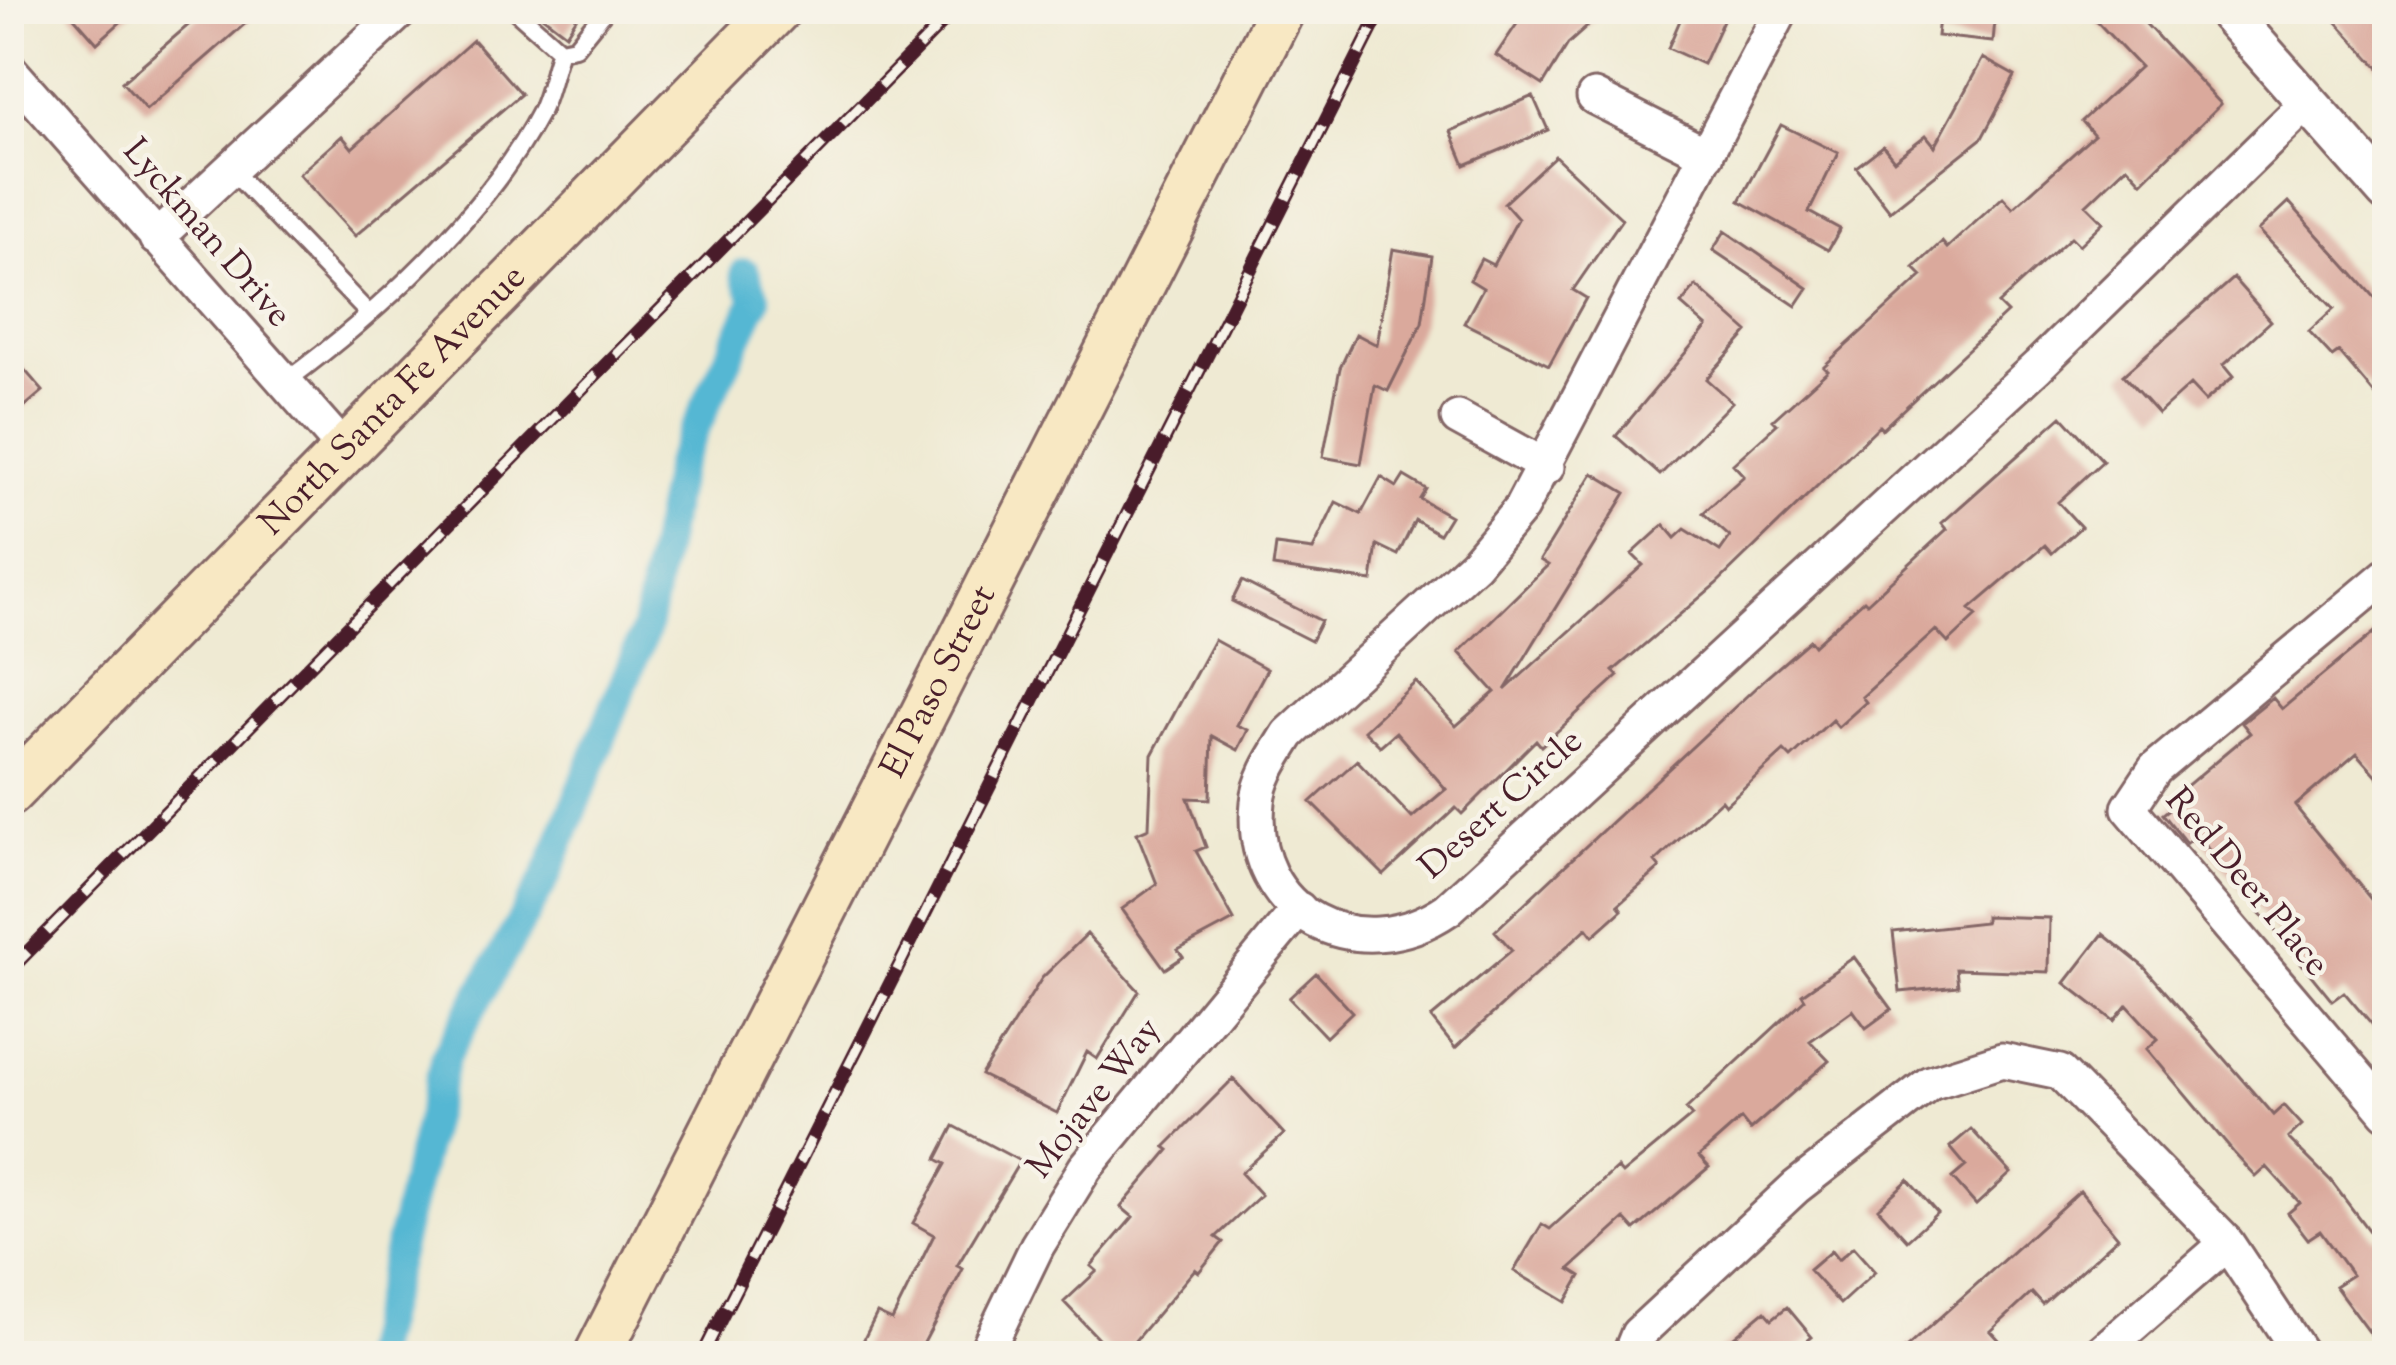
<svg xmlns="http://www.w3.org/2000/svg" width="2396" height="1365" viewBox="0 0 2396 1365" font-family="'Sorts Mill Goudy',serif">
<rect width="100%" height="100%" fill="#f7f3e8"/>
<filter id="ink" filterUnits="userSpaceOnUse"><feTurbulence type="fractalNoise" baseFrequency=".00833" numOctaves="2"/><feDisplacementMap in="SourceGraphic" scale="24" xChannelSelector="R" yChannelSelector="G"/><feConvolveMatrix kernelMatrix="1 2 1 2 8 2 1 2 1" color-interpolation-filters="sRGB"/></filter>
<filter id="wash" filterUnits="userSpaceOnUse"><feTurbulence type="fractalNoise" baseFrequency=".004" numOctaves="4" result="noise"/><feDisplacementMap in="SourceGraphic" scale="48" xChannelSelector="R" yChannelSelector="G"/><feGaussianBlur stdDeviation="2.7" result="paint"/><feColorMatrix in="noise" values="0 0 0 0 0 0 0 0 0 0 0 0 0 0 0 0 0 1.4 0 .05"/><feComposite in="paint" operator="in"/></filter>
<g filter="url(#wash)">
<rect width="100%" height="100%" fill="#efead3"/>
<g fill="none" stroke-linecap="round" stroke-linejoin="round">
<path stroke="#54b7d3" stroke-width="30" d="M372,1356L445,1057L547,875L646,628L678,465L756,299L745,273"/>
</g>
<g id="blocks">
<path fill="#daa99c" d="M67,9H135L97,43Z
M207,9H262L146,110L122,82Z
M533,9H582L566,34Z
M1527,9H1607L1568,44L1543,85L1496,55Z
M1685,9H1728L1703,64L1668,48Z
M1940,9H1996L1993,42L1937,36Z
M2085,9H2161L2145,23L2221,104L2142,182L2127,166L2086,205L2103,222L2079,245L2071,237L1998,304L2007,313L1882,429L1879,426L1716,584L1613,671L1618,676L1541,746L1536,740L1462,814L1456,808L1384,875L1311,802L1357,760L1412,818L1446,789L1396,732L1380,746L1364,730L1416,682L1456,726L1495,692L1459,652L1548,565L1540,560L1593,473L1626,493L1505,690L1643,565L1632,554L1664,525L1675,538L1685,529L1720,551L1730,537L1703,513L1744,476L1733,464L1777,424L1773,420L1828,370L1824,366L1922,276L1914,268L1942,242L1947,248L2003,197L2013,208L2094,135L2082,121L2140,67Z
M2325,9H2387V77Z
M473,40L521,94L355,236L299,174L342,136L352,148Z
M1983,58L2015,76L1982,138L1890,211L1856,167L1883,146L1894,160L1926,135L1935,146Z
M1533,96L1548,130L1465,165L1451,131Z
M1781,125L1838,153L1809,212L1840,229L1828,250L1740,201Z
M1555,156L1622,219L1573,290L1586,298L1549,365L1464,323L1483,288L1470,280L1481,259L1493,265L1518,219L1504,203Z
M2289,202L2387,312V409L2339,352L2332,357L2309,332L2334,309L2259,230Z
M1725,231L1808,288L1796,306L1713,250Z
M1393,249L1432,256L1422,323L1388,391L1375,385L1361,464L1323,457L1340,368L1356,334L1377,345Z
M2233,278L2271,321L2224,364L2234,376L2205,401L2190,385L2158,414L2123,375Z
M1696,286L1748,332L1706,379L1732,402L1660,475L1616,436L1707,327L1681,304Z
M9,352L43,391L9,420Z
M2062,416L2103,461L2058,502L2081,527L2052,553L2045,545L1970,609L1977,616L1948,643L1936,630L1862,697L1866,702L1838,727L1832,720L1791,758L1784,751L1725,805L1721,800L1655,862L1660,868L1618,905L1622,910L1593,936L1587,928L1455,1048L1431,1018L1512,950L1495,931L1767,677L1810,640L1814,645L1864,600L1867,603L1947,529L1942,523Z
M1404,476L1426,489L1420,499L1450,516L1439,534L1415,520L1398,555L1377,545L1372,581L1273,567L1276,545L1313,550L1336,502L1361,514L1381,477L1397,487Z
M1242,581L1321,621L1311,641L1232,601Z
M2387,622V787L2357,753L2295,806L2387,919V1043L2344,992L2332,1001L2197,834L2186,843L2163,814L2176,804L2172,798L2250,733L2242,723L2273,698L2282,709Z
M1214,640L1267,669L1237,725L1248,730L1238,750L1212,736L1210,799L1188,798L1206,847L1196,851L1234,920L1178,950L1183,957L1165,969L1122,909L1157,884L1137,833L1149,828L1152,755Z
M1985,916L2049,918L2048,972L1956,969L1958,986L1900,992L1893,932L1985,922Z
M1087,934L1139,991L1097,1059L1087,1052L1057,1113L981,1075L1042,978Z
M2103,934L2144,967L2273,1115L2284,1105L2302,1125L2288,1138L2331,1181L2374,1238L2387,1229V1356L2335,1286L2352,1275L2320,1231L2308,1239L2288,1213L2300,1203L2267,1167L2256,1177L2233,1152L2147,1049L2158,1039L2127,1005L2114,1021L2065,983Z
M1854,957L1892,1009L1866,1028L1853,1010L1810,1041L1829,1061L1750,1130L1741,1119L1699,1156L1709,1167L1635,1230L1625,1219L1570,1269L1581,1276L1566,1302L1514,1271L1542,1224L1550,1229L1617,1168L1622,1174L1692,1116L1686,1109L1805,999L1802,994Z
M1316,973L1352,1012L1326,1037L1289,998Z
M1233,1079L1284,1134L1241,1173L1261,1195L1216,1237L1223,1242L1199,1272L1195,1269L1133,1343L1115,1356L1064,1302L1097,1271L1091,1266L1133,1217L1121,1207L1169,1150L1165,1147Z
M954,1126L1020,1161L957,1266L963,1269L917,1356H878L860,1347L877,1313L892,1320L934,1235L913,1223L946,1164L937,1159Z
M1971,1129L2011,1173L1976,1205L1952,1178L1966,1166L1950,1147Z
M1908,1180L1937,1213L1907,1240L1878,1208Z
M2080,1191L2118,1237L2043,1305L2032,1293L1991,1331L2001,1342L1986,1356H1897Z
M1853,1247L1875,1272L1840,1304L1809,1270L1831,1251L1838,1260Z
M1787,1307L1812,1337L1789,1356H1711L1765,1311L1772,1319Z"/>
</g>
</g>
<g filter="url(#ink)">
<use href="#blocks" fill-opacity="0" stroke="#846666" stroke-width="3"/>
<g fill="none" stroke-linecap="round" stroke-linejoin="round">
<g stroke="#846666" stroke-width="22">
<path id="service" d="M514,9L560,50L575,47L606,9
M230,169L369,314
M285,382C376,315 487,214 540,112C549,94 553,70 560,50"/>
</g>
<g stroke="#846666" stroke-width="39">
<path id="minor" d="M1782,9L1521,508L1475,563L1289,734C1276,755 1260,777 1258,802C1246,915 1359,970 1448,909L2038,366L2307,103
M9,69L345,450
M1594,97L1707,154
M156,238L403,9
M1458,418L1547,467
M2387,575L2155,769L2129,808L2387,1112
M984,1356L1037,1246L1085,1168L1299,909
M1629,1356L1638,1334L1796,1187L1930,1083L2002,1060L2060,1072L2227,1243L2302,1356
M2097,1356L2227,1243"/>
</g>
<g stroke="#846666" stroke-width="45">
<path id="tertiary" d="M2225,9L2387,192"/>
</g>
<g stroke="#846666" stroke-width="51">
<g id="secondary">
<path id="s1" d="M9,793L778,9"/>
<path id="s2" d="M597,1356L1282,9"/>
</g>
</g>
<use href="#service" stroke="#fff" stroke-width="16"/>
<use href="#minor" stroke="#fff" stroke-width="33"/>
<use href="#tertiary" stroke="#fff" stroke-width="39"/>
<use href="#secondary" stroke="#f8e8c3" stroke-width="45"/>
<g stroke="#4a1f2b" stroke-width="14">
<path id="rail" d="M9,971L956,9
M702,1356L1382,9"/>
</g>
<use href="#rail" stroke="#f7f3e8" stroke-width="9" stroke-dasharray="27" stroke-linecap="butt"/>
</g>
</g>
<g text-anchor="middle" dominant-baseline="central" stroke-width="9" stroke-linejoin="round" paint-order="stroke">
<g font-size="36" fill="#4a1f2b" stroke="#f7f3e8">
<text transform="translate(206 234) rotate(49)">Lyckman Drive</text>
<text stroke="none"><textPath href="#s1" startOffset="549">North Santa Fe Avenue</textPath></text>
<text stroke="none"><textPath href="#s2" startOffset="756">El Paso Street</textPath></text>
<text transform="translate(1502 805) rotate(-42)">Desert Circle</text>
<text transform="translate(2246 883) rotate(50)">Red Deer Place</text>
<text transform="translate(1095 1099) rotate(-52)">Mojave Way</text>
</g>
</g>
<rect width="2396" height="1365" fill="none" stroke="#f7f3e8" stroke-width="48"/>
</svg>
